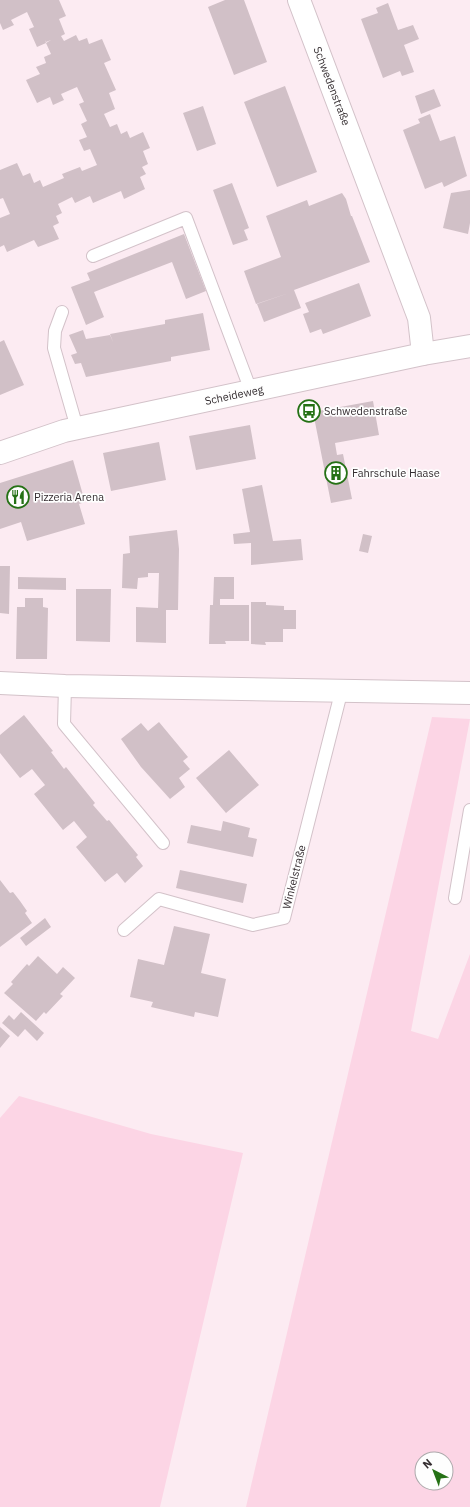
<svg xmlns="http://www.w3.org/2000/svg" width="470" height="1507" viewBox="0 0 470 1507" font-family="'IBM Plex Sans',sans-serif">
<rect width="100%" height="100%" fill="#fcebf2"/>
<path fill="#fcd5e5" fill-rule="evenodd" d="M432,717L470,719L411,1031L438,1039L470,954V1507H246ZM422,1459H446V1483H422Z
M19,1096L151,1134L243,1153L160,1507H0V1118Z"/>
<path fill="#d1c0c7" d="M0,0H59L66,16L59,19L65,34L61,36L64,41L76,35L79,41L87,38L89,44L102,39L111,60L104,63L116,90L109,93L115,109L104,114L110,127L117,124L121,134L127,131L130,138L143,132L150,148L143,151L148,164L142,167L146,174L140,177L145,189L124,199L121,191L93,203L90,196L75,203L72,197L58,204L62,213L56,216L59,223L53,226L59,239L38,247L34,240L7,252L4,245L0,247V218L10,214L3,198L0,199V170L17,163L23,176L30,173L34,183L40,180L43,187L64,178L62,174L80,167L82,171L97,165L90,149L84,151L79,140L87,137L81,124L87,121L79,104L84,102L77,87L61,94L64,100L53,105L50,97L37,103L26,80L40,74L36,67L46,63L44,57L51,54L46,43L51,40L46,42L45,40L46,43L37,47L29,29L34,27L27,12L11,20L14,25L3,30L0,23Z
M225,0H244L267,62L234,75L208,7Z
M388,3L398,30L413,25L419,39L404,45L414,72L402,76L400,71L383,78L361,19L378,13L376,8Z
M285,86L317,172L277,187L244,102Z
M434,89L441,106L421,114L415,96Z
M203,106L216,144L197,151L183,113Z
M430,114L440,141L455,136L467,176L444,187L442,182L425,189L403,130L420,123L418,119Z
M232,183L249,228L244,230L248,240L233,245L213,190Z
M470,190V223L468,234L443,228L451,193Z
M342,193L346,199L351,216H352L370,262L294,290L301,308L264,322L257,304L289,293L256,304L244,271L281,257L266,216L307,200L309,206Z
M184,234L206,291L186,299L172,262L94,292L104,317L86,325L71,287L90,280L87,273Z
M359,283L371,316L323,334L321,329L310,333L303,314L309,312L305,303Z
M203,313L210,350L171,357V361L86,377L81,363L75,364L71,355L77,353L69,335L83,330L86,339L110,335L113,342L110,334L165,324V320Z
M4,340L24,385L0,395V342Z
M373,401L379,435L335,443L337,455L343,454L352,499L331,503L313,412Z
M250,425L256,459L196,470L189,436Z
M159,442L166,480L111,491L103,453Z
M73,460L85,502L79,504L85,524L27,541L21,522L0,529V483Z
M262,485L273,541L301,539L303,560L251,565V543L234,544L233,534L250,532L242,489Z
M177,530L179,549L178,610H166V643L136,642V607L158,608L159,573H148V577L138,578L137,589L122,588L123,554L130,553L129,536Z
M363,534L372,536L368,553L359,551Z
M0,566H10L9,614L0,613Z
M18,577L66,578V590L18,589Z
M214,577H234V599H220V605H249V641H225L226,644H209L210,605H213Z
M76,589H111L110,642L76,641Z
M25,598H43V607L48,608L47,659H16L17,607H25Z
M251,602H266V605L284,606V610H296V629H283V642H265L266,645L251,644Z
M24,715L53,751L51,752L64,769L66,767L95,803L93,805L107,821L109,820L138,855L136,857L143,866L125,883L117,873L105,882L76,847L87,837L74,821L63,830L34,794L45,785L32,769L20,778L0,753V735Z
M159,722L188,757L183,761L190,769L179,778L185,787L170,799L141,767L121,739L141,723L148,731Z
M229,750L259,785L226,813L196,778Z
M223,821L250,828L248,837L257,839L253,857L187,843L191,825L221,831Z
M180,870L247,884L243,903L176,888Z
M0,880L10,893L13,892L20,901L27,911L25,913L32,923L0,947Z
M45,918L51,927L26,946L20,938Z
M174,926L210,934L201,973L226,979L218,1017L195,1012L194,1017L151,1007L153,1002L130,997L138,959L164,965Z
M38,956L57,974L63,967L75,978L60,994L63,996L46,1014L44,1012L36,1021L4,993L13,984L11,982L27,964L29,966Z
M21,1012L44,1033L37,1041L25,1029L18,1037L2,1023L9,1015L14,1020Z
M0,1027L10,1036L0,1048Z"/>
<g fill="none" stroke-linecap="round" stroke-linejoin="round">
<g stroke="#d3c2c9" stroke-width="14">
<path id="lane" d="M93,256L186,218L251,391
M62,312L55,331L54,348L77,428
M65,686L64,724L163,843
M455,898L470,810
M124,930L159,899L253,925L284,918L342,689"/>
</g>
<g stroke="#d3c2c9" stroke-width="24">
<path id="street" d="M299,0L419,318L423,354
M0,683L65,686L470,693"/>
</g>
<g stroke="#d3c2c9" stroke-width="24">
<path id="secondary" d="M0,453L64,431L423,354L470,346"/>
</g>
<use href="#lane" stroke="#fff" stroke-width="12"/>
<use href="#street" stroke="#fff" stroke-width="22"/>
<use href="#secondary" stroke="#fff" stroke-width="22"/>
</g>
<defs>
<g id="bus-ring" transform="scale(1.15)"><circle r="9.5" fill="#fefefe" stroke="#257115" stroke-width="1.5"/><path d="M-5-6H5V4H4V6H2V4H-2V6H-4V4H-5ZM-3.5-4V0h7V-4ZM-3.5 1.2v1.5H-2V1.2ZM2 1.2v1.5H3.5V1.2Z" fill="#257115"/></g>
<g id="building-ring" transform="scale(1.15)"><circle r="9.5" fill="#fefefe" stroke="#257115" stroke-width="1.5"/><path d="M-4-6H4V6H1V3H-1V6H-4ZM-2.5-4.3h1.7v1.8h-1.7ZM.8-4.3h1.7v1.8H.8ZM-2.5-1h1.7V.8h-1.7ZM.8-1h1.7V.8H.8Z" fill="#257115"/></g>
<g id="restaurant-ring" transform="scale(1.15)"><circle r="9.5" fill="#fefefe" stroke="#257115" stroke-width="1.5"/><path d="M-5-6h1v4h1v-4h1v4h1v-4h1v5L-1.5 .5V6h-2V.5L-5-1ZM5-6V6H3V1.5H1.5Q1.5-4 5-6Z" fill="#257115"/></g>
</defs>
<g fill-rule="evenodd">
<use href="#bus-ring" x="309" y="411"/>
<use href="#building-ring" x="336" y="473"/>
<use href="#restaurant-ring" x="18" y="497"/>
</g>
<g text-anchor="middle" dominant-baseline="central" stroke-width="3.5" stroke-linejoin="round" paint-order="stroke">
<g font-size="11" fill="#342d30" stroke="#fefefe">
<text transform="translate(332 86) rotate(69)">Schwedenstraße</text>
<text transform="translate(234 395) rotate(-12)">Scheideweg</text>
<text transform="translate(294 877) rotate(-76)">Winkelstraße</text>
</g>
<g font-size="11" fill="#342d30" stroke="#fefefe" text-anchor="start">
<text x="324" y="411">Schwedenstraße</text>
<text x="352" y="473">Fahrschule Haase</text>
<text x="34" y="497">Pizzeria Arena</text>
</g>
</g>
<g transform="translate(434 1471) rotate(318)"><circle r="19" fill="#fefefe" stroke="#adaaac"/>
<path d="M0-3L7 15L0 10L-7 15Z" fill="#257115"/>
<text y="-6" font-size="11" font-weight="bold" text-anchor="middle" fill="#342d30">N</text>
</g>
</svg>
